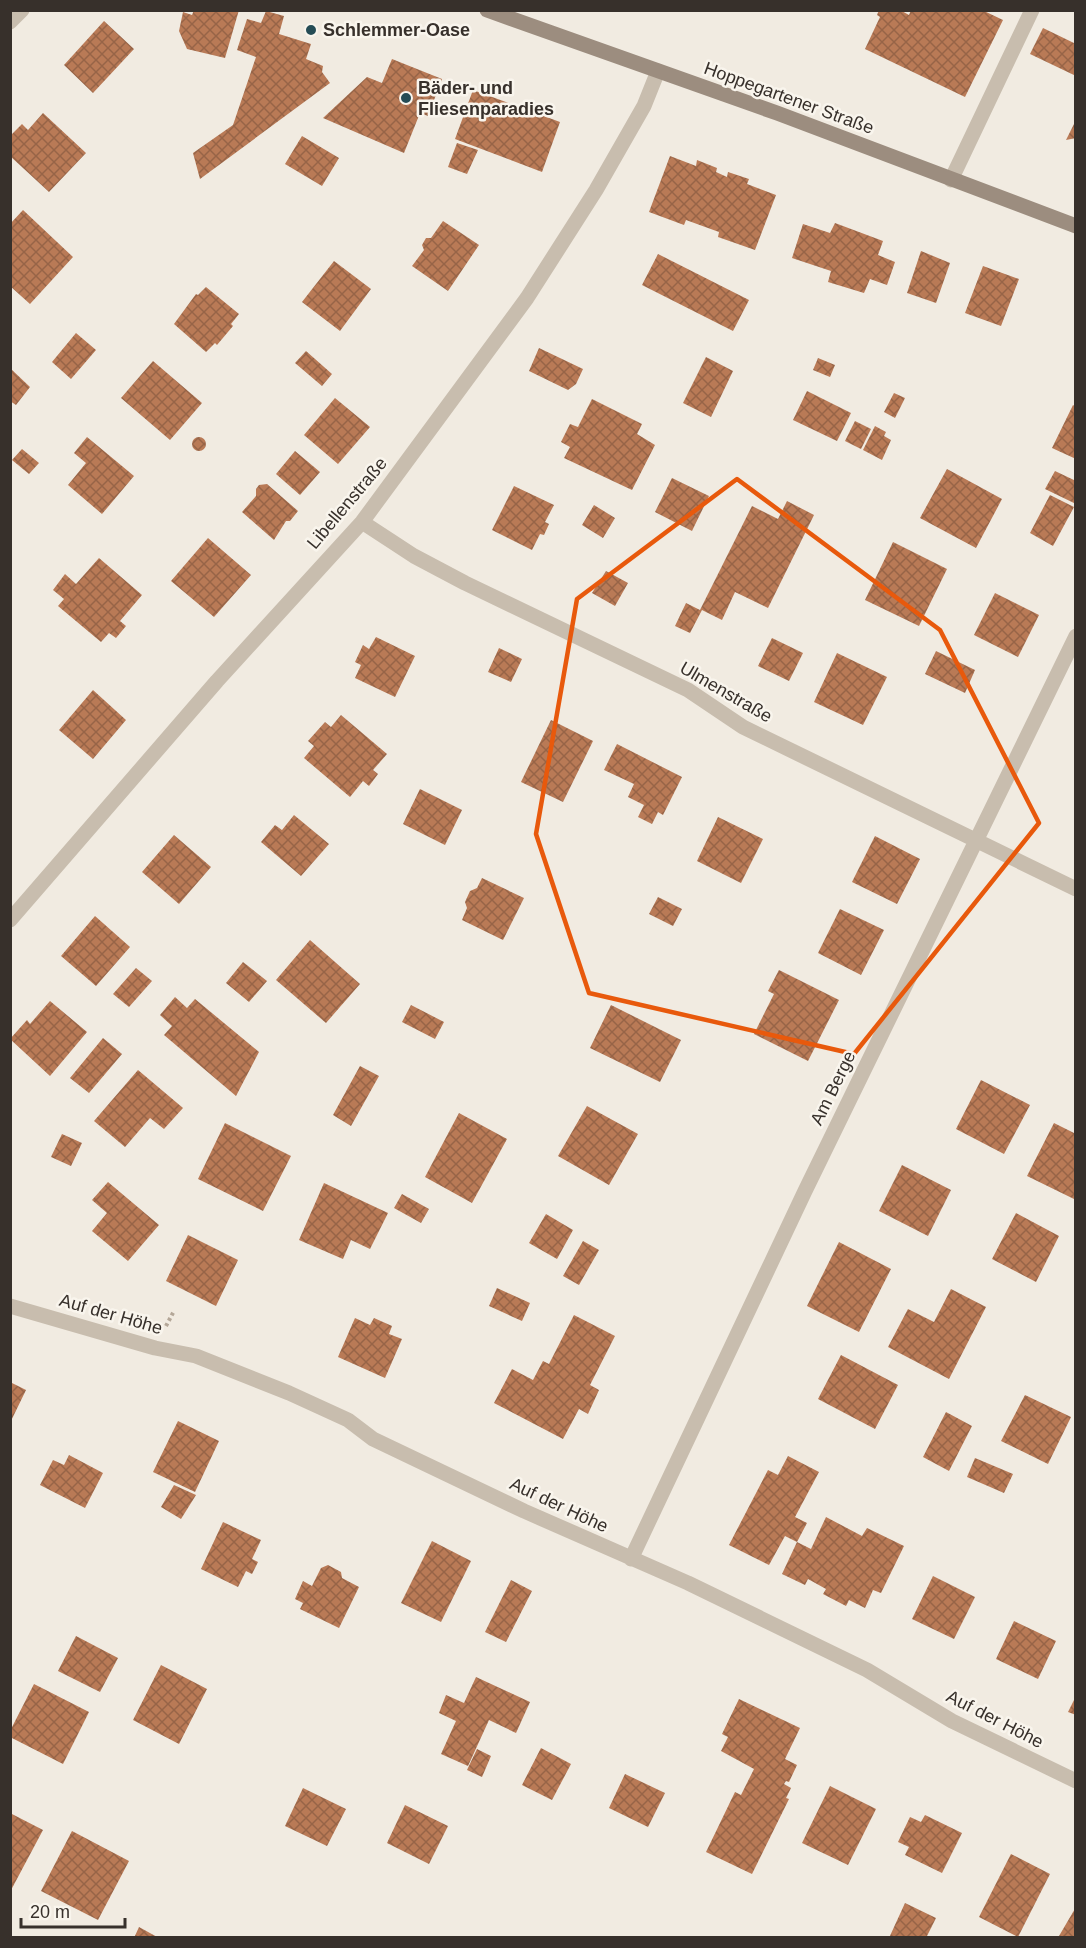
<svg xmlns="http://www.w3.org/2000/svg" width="1086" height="1948" viewBox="0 0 1086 1948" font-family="Helvetica,sans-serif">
<defs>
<pattern id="building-cross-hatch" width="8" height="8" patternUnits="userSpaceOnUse" patternTransform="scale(1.5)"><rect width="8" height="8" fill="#b97a56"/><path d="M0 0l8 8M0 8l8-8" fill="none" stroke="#976447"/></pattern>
</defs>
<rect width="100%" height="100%" fill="#f1ebe1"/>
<path fill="url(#building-cross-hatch)" d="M194,10H239L225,58L187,49L179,31L183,12L192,15Z
M879,10H900L909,15L911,10H982L1003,20L965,97L865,49L880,17L877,15Z
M266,11L284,16L279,34L311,44L306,59L323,66L322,72L330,83L200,179L193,153L233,125L256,57L237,50L247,19L261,23Z
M104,21L134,49L93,93L64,65Z
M1043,28L1076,44V76L1030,54Z
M392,59L442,79L428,116L420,113L404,153L323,118L367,77L382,83Z
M473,90L560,122L542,172L455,139Z
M43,113L86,153L49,192L10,156V136L22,124L28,130Z
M1076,120V138L1066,140Z
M302,136L339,158L322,186L285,164Z
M457,143L478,150L467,174L448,167Z
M670,156L696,166L697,160L717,168L716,172L727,177L728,172L749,179L747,184L776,195L755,250L718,237L719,232L686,220L684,225L649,212Z
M23,210L73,257L30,304L10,286V224Z
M443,221L479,245L448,291L412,266L424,250L422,245L426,238H431Z
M835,223L883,241L878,255L895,262L887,285L870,279L864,293L828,282L831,271L792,258L803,224L830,233Z
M921,251L950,263L936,303L907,293Z
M658,254L749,300L733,331L642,285Z
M334,261L371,289L340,331L302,302Z
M983,266L1019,279L1001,326L965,313Z
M206,287L239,314L231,324L233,326L217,345L215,343L206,352L174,324L196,294L198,295Z
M76,333L96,350L71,379L52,362Z
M539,348L583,369L576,384L568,390L529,371Z
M306,351L332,374L322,386L295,363Z
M706,357L733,371L711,417L683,403Z
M818,358L835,365L830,377L813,370Z
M153,361L202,403L170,440L121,398Z
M10,368L30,387L16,405L10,401Z
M807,391L851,413L837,441L793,420Z
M894,393L905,398L895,418L884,412Z
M335,398L370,427L338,464L304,435Z
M592,399L642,424L637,434L655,445L632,490L564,458L570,447L561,442L570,424L578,427Z
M1073,405L1076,407V459L1052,448Z
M855,421L871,429L861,449L845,441Z
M875,426L886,432L884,436L891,440L882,460L863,450Z
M192 444a7 7 0 1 1 14 0a7 7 0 1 1-14 0Z
M87,437L134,476L102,514L68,485L86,463L74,453Z
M22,449L39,463L29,474L12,460Z
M295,451L320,472L300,495L276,474Z
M947,469L1002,499L976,548L920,518Z
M1055,471L1076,481V504L1045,489Z
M672,478L709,496L692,531L655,512Z
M267,484L298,511L290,521H286L274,540L242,512L256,496V489L259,485Z
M514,486L554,505L545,522L549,524L544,535L540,534L532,550L492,530Z
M1050,495L1074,507L1053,546L1030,533Z
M787,501L814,515L768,608L735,592L722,620L702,610L690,633L675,626L686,603L700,610L752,506L778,519Z
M594,505L615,518L603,538L582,525Z
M208,538L251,575L214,617L171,581Z
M893,542L947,569L919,626L865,600Z
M99,558L142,595L120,621L126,626L116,638L109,633L101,642L58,606L64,599L53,590L65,574L76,584Z
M606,571L628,583L615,606L592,593Z
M995,593L1039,615L1018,657L974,635Z
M376,637L415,656L395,697L355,678L361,665L355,662L363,645L369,649Z
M772,638L803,653L789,681L758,666Z
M499,648L522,659L511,682L488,672Z
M936,651L975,670L965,693L925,674Z
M837,653L887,677L863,725L814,702Z
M93,690L126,720L93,759L59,730Z
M341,715L387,754L373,770L378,774L369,786L363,781L350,797L304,758L314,746L308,741L325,722L331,727Z
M551,720L593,741L563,802L521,782Z
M617,744L682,777L663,815L658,812L652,824L638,817L644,805L628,797L634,784L604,770Z
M420,789L462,810L445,845L403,824Z
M294,815L329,844L301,876L261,842L275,825L282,830Z
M718,817L763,839L741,883L697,861Z
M174,835L211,867L179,904L142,872Z
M875,836L920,859L897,904L852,882Z
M482,878L524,898L503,940L462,920L467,908L465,902L470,891L477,888Z
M658,897L682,909L673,926L649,914Z
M840,909L884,930L861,975L818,953Z
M95,916L130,947L96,986L61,956Z
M310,940L360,984L326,1023L276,980Z
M243,962L267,981L249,1002L226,983Z
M136,968L152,981L129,1007L113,994Z
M779,970L839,1000L808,1061L754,1034L774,994L768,991Z
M175,997L187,1008L195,999L259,1052L236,1096L164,1035L172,1026L160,1015Z
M50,1001L87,1032L50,1076L10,1039L27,1020L30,1024Z
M411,1005L444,1022L435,1039L402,1022Z
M611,1005L681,1040L660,1082L590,1048Z
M103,1038L122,1054L89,1093L70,1078Z
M360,1066L379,1076L351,1126L333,1115Z
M138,1070L183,1108L164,1129L150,1118L125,1147L94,1121Z
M981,1080L1030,1105L1004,1154L956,1129Z
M587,1106L638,1134L609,1185L558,1156Z
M459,1113L507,1139L472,1203L425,1177Z
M225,1123L291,1156L263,1211L198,1179Z
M1054,1123L1076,1134V1200L1027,1176Z
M62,1134L82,1143L71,1166L51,1157Z
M902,1165L951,1190L928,1236L879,1211Z
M108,1182L159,1225L128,1261L92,1231L107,1213L92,1200Z
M324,1183L388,1213L370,1249L351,1240L343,1259L299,1240Z
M402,1194L429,1209L421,1223L394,1208Z
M1016,1213L1059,1236L1036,1282L992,1259Z
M546,1214L573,1230L557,1259L529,1243Z
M188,1235L238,1260L216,1306L166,1281Z
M583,1241L599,1250L579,1285L563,1276Z
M839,1242L891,1269L859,1332L807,1306Z
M497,1288L530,1303L522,1321L489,1306Z
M951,1289L986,1307L949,1379L888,1347L908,1309L934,1322Z
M574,1315L615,1336L590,1385L599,1390L588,1414L579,1409L563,1439L494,1403L512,1369L533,1380L543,1361L549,1364Z
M355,1318L370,1325L374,1318L392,1326L389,1334L402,1339L385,1378L338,1357Z
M841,1355L898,1385L875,1429L818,1399Z
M10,1382L26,1390L10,1423Z
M1025,1395L1071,1417L1048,1464L1001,1441Z
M946,1412L972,1426L949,1471L923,1457Z
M178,1421L219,1441L195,1492L153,1472Z
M69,1455L103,1473L85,1508L40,1485L53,1460L64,1465Z
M788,1456L819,1472L795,1517L807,1523L797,1542L785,1536L769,1565L729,1545L768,1470L778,1475Z
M975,1458L1013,1474L1004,1493L967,1477Z
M174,1485L196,1495L181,1519L161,1507Z
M826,1517L862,1536L867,1528L904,1546L881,1593L873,1590L865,1608L849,1600L846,1606L823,1594L826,1589L808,1579L805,1585L782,1574L797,1542L811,1549Z
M223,1522L261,1540L252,1559L258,1562L252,1574L246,1571L238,1587L201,1569Z
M432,1541L471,1561L441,1622L401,1603Z
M328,1565L341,1572L342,1578L359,1587L339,1628L300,1609L303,1603L295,1599L303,1581L312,1586L321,1568Z
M933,1576L975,1597L954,1639L912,1619Z
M511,1580L532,1591L506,1642L485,1632Z
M1014,1621L1056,1641L1038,1679L996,1659Z
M76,1636L118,1658L100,1692L58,1671Z
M161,1665L207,1689L179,1744L133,1720Z
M476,1677L530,1702L516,1733L489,1720L468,1766L441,1754L456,1721L439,1713L446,1695L464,1703Z
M34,1684L89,1712L63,1764L10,1737V1731Z
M1076,1696V1715L1068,1712Z
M739,1699L800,1728L785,1759L797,1765L789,1782L786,1781L784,1784L791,1788L786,1798L789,1799L752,1874L706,1852L735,1792L741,1795L754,1769L721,1751L728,1737L722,1734Z
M541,1748L571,1764L552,1800L522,1785Z
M477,1749L491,1756L482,1777L467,1770Z
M625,1774L665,1793L648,1827L609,1808Z
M830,1786L876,1809L848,1865L802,1843Z
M303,1788L346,1809L327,1846L285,1826Z
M405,1805L448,1826L429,1864L387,1843Z
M10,1813L43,1830L10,1892Z
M925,1815L962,1833L942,1873L905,1855L909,1847L898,1842L910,1817L921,1822Z
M72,1831L129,1861L98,1920L41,1891Z
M1011,1854L1050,1874L1018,1937L979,1917Z
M905,1903L936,1918L926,1938H889Z
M1076,1907V1938H1062L1059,1936Z
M139,1927L159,1938H134Z"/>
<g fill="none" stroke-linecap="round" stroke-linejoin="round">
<path stroke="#b4a798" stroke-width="4" stroke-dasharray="3 3" stroke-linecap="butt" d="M166,1326L174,1311"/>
<path stroke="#c8bdae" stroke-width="15" d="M951,180L1032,10"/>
<path stroke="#c8bdae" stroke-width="15" d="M10,22L22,10
M362,522L414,556L465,583L688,690L743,727L1076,889
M10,920L217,681L362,522L527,298L596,190L644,106L658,71
M10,1306L155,1348L196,1356L289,1393L348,1420L373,1439L524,1511L688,1583L867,1670L952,1721L1076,1781
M631,1559L805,1191L1076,636"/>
<path stroke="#9c8d7f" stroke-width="15" d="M487,10L777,113L1076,226"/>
</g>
<path fill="none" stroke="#e8590c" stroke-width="4.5" stroke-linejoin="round" d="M737,479L940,630L1039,823L854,1054L589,993L536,834L577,599Z"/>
<g fill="#254c55" stroke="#f9f5ed" stroke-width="2">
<circle cx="311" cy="30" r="6"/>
<circle cx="406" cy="98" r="6"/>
</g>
<g text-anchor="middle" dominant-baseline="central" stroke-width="5" stroke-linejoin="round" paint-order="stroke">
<g font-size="18" font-weight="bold" fill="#37302b" stroke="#f9f5ed" text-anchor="start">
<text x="323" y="30">Schlemmer-Oase</text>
<text x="418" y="88">Bäder- und<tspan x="418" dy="21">Fliesenparadies</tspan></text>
</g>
<g font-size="18" fill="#37302b" stroke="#f9f5ed">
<text transform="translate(789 98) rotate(20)">Hoppegartener Straße</text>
<text transform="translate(347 503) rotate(-50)">Libellenstraße</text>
<text transform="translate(726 692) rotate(30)">Ulmenstraße</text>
<text transform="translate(833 1088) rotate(-64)">Am Berge</text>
<text transform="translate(111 1314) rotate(16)">Auf der Höhe</text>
<text transform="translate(559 1505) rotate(25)">Auf der Höhe</text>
<text transform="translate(995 1719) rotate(27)">Auf der Höhe</text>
</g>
</g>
<rect width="1086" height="1948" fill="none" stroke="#37302b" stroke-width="24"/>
<path d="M21 1918v9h104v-9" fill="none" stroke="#37302b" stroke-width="3"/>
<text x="30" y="1918" font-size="18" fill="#37302b" stroke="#f9f5ed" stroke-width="4.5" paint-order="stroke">20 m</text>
</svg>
